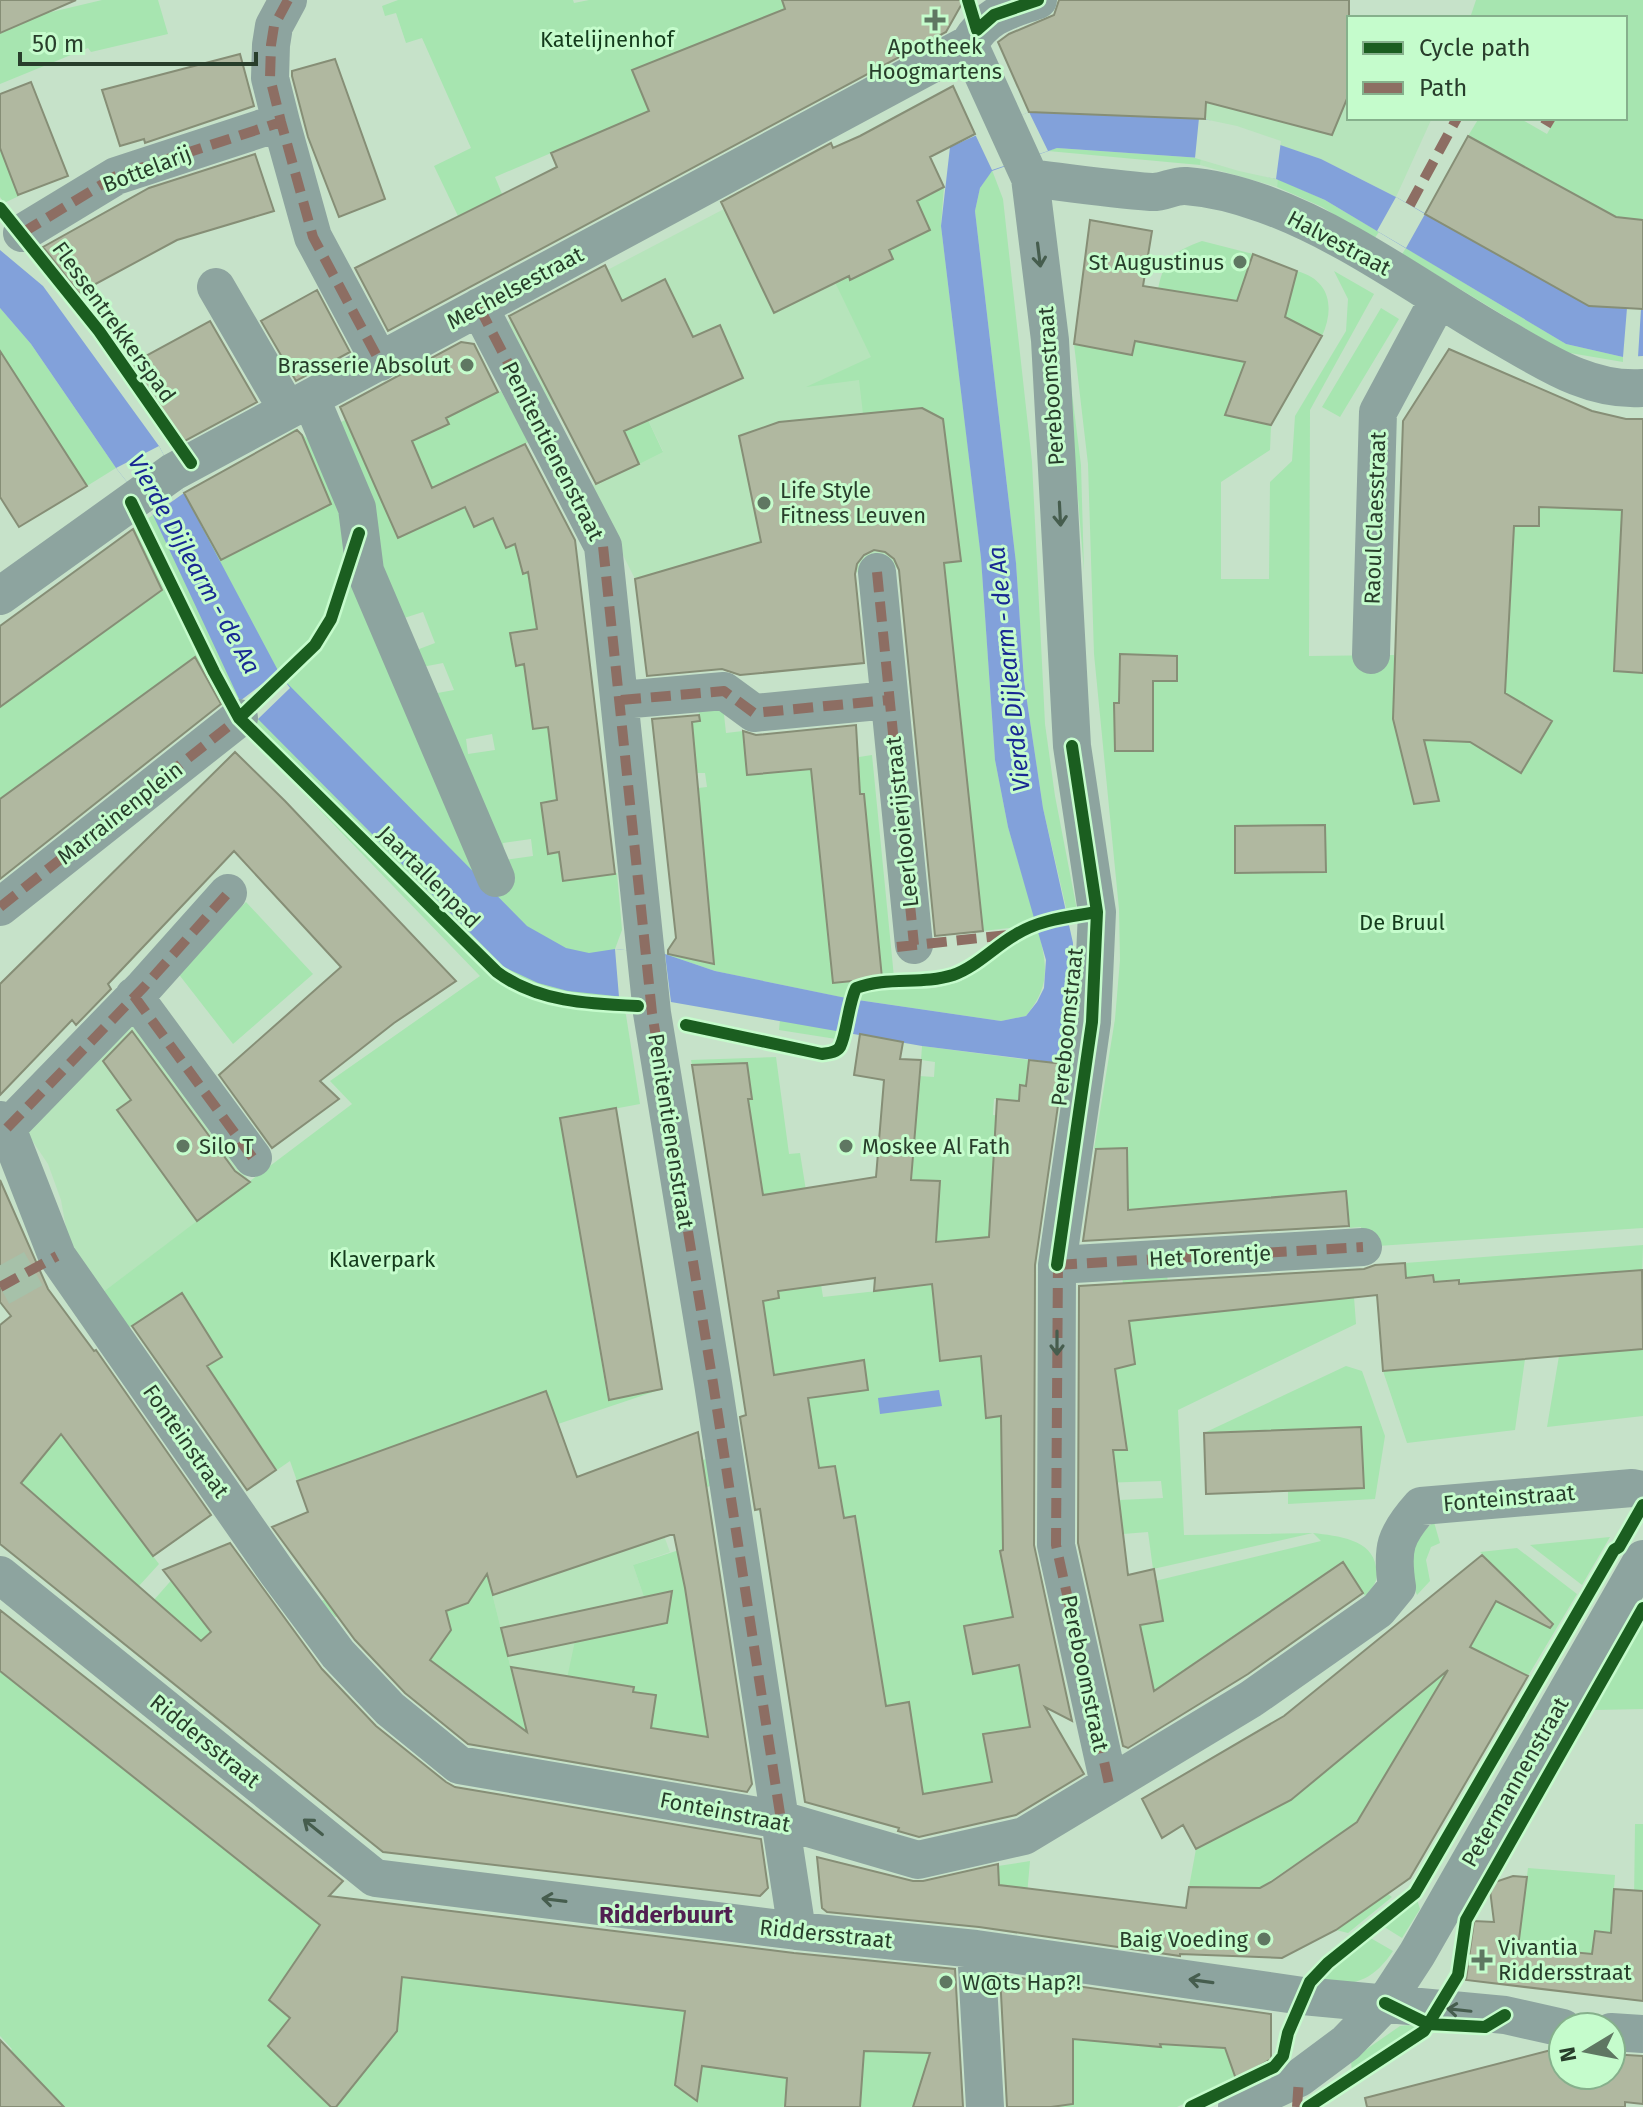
<svg xmlns="http://www.w3.org/2000/svg" width="1643" height="2107" viewBox="0 0 1643 2107" font-family="'Fira Sans',sans-serif">
<rect width="100%" height="100%" fill="#c6e2c9"/>
<path fill="#b6e4bb" d="M1210,57L1349,103V118H1432L1396,197L1321,159L1285,147L1277,187L1200,165Z
M724,209L774,313L836,283L880,374L958,364L981,558L770,582L635,579L589,487L663,451L624,370L549,406L508,322Z
M132,1017L250,1182L103,1292L69,1245L61,1200L48,1164L23,1127Z
M653,1506L670,1552L633,1565L644,1597L564,1694L516,1689L485,1565Z"/>
<path fill="#a7e5b0" fill-rule="evenodd" d="M102,0H158L168,34L91,52L88,48L0,84V33L43,14Z
M398,0H573L574,3L589,0H782L785,9L632,70L649,111L495,177L510,213L481,205L458,216L434,166L471,148L422,38L406,43L396,13L385,16L382,6Z
M1476,0H1643V220L1616,217L1468,136L1479,118H1519L1547,134L1556,118H1625V18H1470Z
M0,148L19,196L4,203L0,197Z
M1057,148L1201,158L1200,165L1048,151Z
M992,170L1003,199L1032,462L1045,724L1055,796L1077,910L1067,912L1043,808L1024,681L1016,563L975,211L980,188Z
M1278,179L1325,200L1379,232L1374,239L1322,207L1277,187Z
M944,187L941,226L981,558L995,760L1008,827L1035,918L1018,927L983,931L943,563L961,560L943,419L922,408L863,414L859,380L806,387L871,357L819,249L839,257L851,280L892,260L889,250L930,230L917,201Z
M1202,241L1253,254L1237,301L1158,289C1164,259 1174,251 1202,241Z
M1406,248L1566,344L1623,357V362L1564,352L1402,254Z
M1297,271C1330,280 1335,307 1322,336L1285,317Z
M1334,271L1374,294L1310,410L1309,656L1394,655V680L1462,683L1514,526H1539V507L1622,510L1614,671L1643,673V1228L1363,1247L1361,1227L1349,1228L1345,1191L1165,1207L1121,1221L1127,1148L1094,1149L1115,1019L1120,960L1119,909L1094,654L1088,464L1074,344L1132,355L1135,341L1245,361L1226,414L1271,425L1270,450L1221,482V579H1269L1270,482L1292,461L1295,416L1346,331L1348,299ZM1121,654L1177,656V681ZM1114,703L1153,704V751H1115Z
M0,308L31,344L116,468L87,486L6,360L0,355Z
M1381,308L1399,319L1340,417L1322,407Z
M1065,338L1081,465L1084,572Z
M624,369L663,452L639,464L600,381Z
M501,391L529,442L432,488L412,441L448,424L436,396L469,406Z
M345,420L398,537L461,499L474,527L493,518L506,547L515,544L523,573L528,572L537,629L511,634L516,666L524,664L533,729L548,727L557,800L541,803L545,836L557,835L563,881L617,873L622,930L615,949L619,997L626,1015L640,1104L560,1119L608,1400L662,1389L558,1424L545,1391L297,1481L290,1461L277,1470L207,1366L222,1356L182,1294L129,1328L103,1292L352,1104L330,1081L480,976L226,713L195,657L0,799V688L9,700L162,591L133,529L184,493L221,559L274,443L295,429L308,439ZM423,612L435,643L414,651L401,619ZM443,663L454,690L432,694L422,667ZM492,734L495,750L468,754L466,739ZM531,839L533,856L505,860L503,843Z
M723,705L726,733L743,731L747,775L859,764V757L872,755L894,977L882,978L864,795L833,983L850,982L845,998L715,971L665,954L714,963L698,788L707,787L705,773H696L691,722L700,721L698,708Z
M246,902L313,974L233,1044L177,972Z
M1038,929C1047,966 1051,985 1026,1016L1001,1021L858,1000L863,991L935,988L959,982L980,970L1015,940Z
M780,1020L838,1030L836,1039L779,1030Z
M922,1046L1029,1060L1026,1086L1021,1085L1019,1101L994,1099L993,1115L1017,1117L994,1157L990,1217L999,1278L932,1285L940,1361L962,1358L993,1307L987,1418L1002,1416L1004,1550L1000,1551L1013,1617L965,1626L1016,1654L971,1663L972,1673L1019,1665L1032,1737L1061,1732L1064,1739L1048,1748L1004,1757L1000,1731L983,1734L989,1766L997,1781L929,1793L928,1800L870,1788L854,1516L827,1521L837,1476L835,1466L819,1468L803,1370L774,1375L763,1301L779,1297L758,1159L742,1161L748,1099L752,1098L747,1063L692,1065L691,1060L776,1057L789,1154L800,1153L823,1297L931,1285L955,1240L936,1242L940,1182L912,1180L919,1076L934,1077L935,1062L921,1060ZM909,1703L918,1759L917,1760L886,1706Z
M1643,1245L1642,1279V1271L1459,1284L1458,1280L1434,1282L1433,1275L1406,1278L1404,1263L1375,1265L1384,1371L1525,1359L1515,1430L1407,1443L1383,1371L1374,1265L1405,1263Z
M1167,1274L1171,1315L1354,1297L1356,1324L1178,1410L1184,1535L1313,1533C1338,1536 1372,1539 1376,1567C1379,1581 1374,1586 1365,1596L1342,1562L1184,1670L1142,1704L1140,1625L1163,1620L1155,1581L1321,1541L1313,1533L1153,1569L1148,1532L1123,1534L1119,1500L1163,1498L1161,1481L1100,1483L1099,1450H1127L1115,1369L1135,1363L1122,1277Z
M1643,1349V1416L1547,1427L1559,1356Z
M1346,1366L1362,1371L1385,1436L1375,1499L1288,1504V1491L1363,1488L1360,1427L1204,1433Z
M61,1434L159,1564L138,1587L0,1477V1442L40,1460Z
M706,1459L710,1486L485,1565L516,1689L564,1694L530,1743L424,1669L387,1599L335,1617L321,1601Z
M1434,1522L1440,1543L1431,1547L1426,1560L1430,1581L1417,1595C1405,1569 1411,1539 1434,1522Z
M1610,1537L1582,1585L1530,1545Z
M1517,1548L1577,1594L1528,1676L1486,1656L1446,1673L1357,1822L1260,1888L1189,1887L1196,1849L1455,1616L1498,1570L1480,1552Z
M679,1550L709,1738L650,1728L566,1683L575,1641L644,1597L633,1565Z
M183,1567L256,1690L153,1601Z
M1643,1625V1709L1594,1710Z
M0,1671L320,1925L269,2000L290,2018L268,2046L331,2107H64L0,2061L12,2049L0,2036Z
M1635,1824H1643V1951L1637,1935L1596,1931L1592,1954L1518,1947L1528,1868L1615,1875L1613,1902L1634,1903Z
M1030,1861L1027,1895L1000,1892L998,1866Z
M1388,1894L1392,1897L1348,1933L1336,1930Z
M1416,1896L1420,1909L1402,1938L1381,1925Z
M1367,1936L1393,1951C1371,1984 1351,1986 1313,1984L1329,1967Z
M402,1977L685,2011L741,2072L756,2073L788,2065L785,2107H336L397,2031Z
M1027,2025L1115,2043L1160,2047L1158,2037L1173,2045L1225,2048L1236,2079L1177,2107H1051L1073,2103V2070Z
M1408,2025L1423,2029L1352,2075L1351,2060L1400,2026Z
M864,2051L930,2053L913,2107H860Z"/>
<path fill="#82a1da" d="M1029,112L1205,119L1321,159L1396,197L1589,306L1643,309V356L1623,357L1566,344L1325,200L1276,179L1201,158L1057,148L992,171L980,188L975,211L1016,563L1024,681L1043,808L1073,943V969L1057,1063L922,1046L671,1002L568,991L538,983L504,967L240,701L153,515L116,468L31,344L0,308V250L43,286L159,446L282,678L527,926L566,948L589,953L615,949L665,954L715,971L851,999L1001,1021L1026,1016L1037,1002L1044,988L1046,960L1008,827L995,760L981,558L941,226L950,147Z
M939,1390L942,1406L880,1414L878,1398Z"/>
<path fill="#c6e2c9" d="M1029,112L1048,151L992,170L975,134Z
M1199,118L1237,126L1281,141L1276,179L1239,171L1195,158Z
M1396,197L1425,214L1406,248L1377,231Z
M1627,308L1641,309L1638,357H1623Z
M159,446L184,493L153,515L116,468Z
M278,672L290,688L257,720L240,701Z
M615,949L665,954L671,1002L619,997Z"/>
<path fill="#b0b8a0" stroke="#868e76" stroke-width="2" fill-rule="evenodd" d="M0,0H76L0,33Z
M782,0H964L946,32L388,331L355,268L557,167L551,153L649,111L632,70L785,9Z
M1059,0H1349V94L1332,135L1206,102L1205,119L1029,112L998,42L1009,34L1054,15Z
M240,54L254,106L145,143L144,139L120,146L102,90Z
M335,59L385,199L339,217L308,137L292,76V71Z
M31,82L68,176L18,195L0,148V94Z
M953,86L975,134L930,157L944,187L917,201L930,230L889,250L893,259L850,280L849,276L774,313L721,202L831,143L833,148L860,136Z
M1468,136L1616,217L1643,220V309L1589,306L1425,214Z
M255,154L274,211L177,240L79,293L43,247L149,188Z
M1090,220L1152,231L1143,286L1237,301L1253,254L1297,271L1285,317L1322,336L1271,425L1225,415L1245,362L1135,341L1132,355L1074,344Z
M605,265L622,301L665,279L693,337L720,325L743,378L624,431L639,464L596,484L509,316Z
M317,290L350,352L296,381L261,321Z
M210,321L257,402L183,442L129,365Z
M461,342L474,344L498,392L446,418L449,424L412,441L432,488L525,444L575,540L615,874L563,881L559,852L548,854L541,803L557,800L548,727L533,729L524,664L516,666L510,633L537,629L528,572L523,574L515,544L506,548L493,518L474,527L465,507L398,538L340,407Z
M1449,349L1592,411L1626,419H1643V673L1614,671L1622,510L1539,507V526H1514L1505,693L1552,721L1521,773L1470,742L1424,740L1439,801L1414,804L1393,719L1403,421Z
M0,351L87,486L19,527L0,497Z
M922,408L943,419L961,561L944,563L983,931L935,936L899,570L894,559L885,552L874,550L864,555L857,564L855,574L864,663L740,675L722,669L647,676L635,579L761,542L739,436L779,422Z
M297,430L302,435L331,504L221,560L184,493Z
M133,529L162,590L0,707V626Z
M1120,654L1177,656V681H1153V751H1115L1114,703H1119Z
M195,657L221,704L0,879V799Z
M699,715L700,721L692,722L714,964L668,954V950L676,938L652,719Z
M856,725L860,794H864L882,978L833,983L811,769L747,775L743,731L756,735Z
M235,752L285,801L456,981L394,1023L320,1081L339,1099L272,1148L219,1075L341,967L234,851L108,984L111,989L76,1025L72,1020L0,1095V984Z
M1325,825L1326,872L1235,873V826Z
M132,1031L235,1171L250,1182L197,1221L117,1110L131,1100L103,1061Z
M860,1034L903,1042L900,1059L921,1060L911,1180L940,1181L936,1242L989,1237L997,1099L1019,1101L1020,1085L1026,1086L1029,1060L1064,1064L1035,1265L1034,1545L1072,1721L1045,1707L1084,1774L1016,1815L919,1837L898,1831L899,1828L805,1802L760,1509L755,1510L740,1417L746,1415L692,1065L747,1063L752,1099H748L763,1195L876,1177L884,1080L854,1075ZM875,1278L874,1291L932,1284L940,1361L981,1356L986,1418L1001,1416L1003,1550L1000,1551L1013,1617L964,1626L973,1674L1019,1665L1030,1727L983,1734L992,1782L923,1794L909,1702L886,1706L855,1516L844,1518L835,1466L819,1468L808,1398L868,1390L864,1360L774,1375L763,1301L779,1298L778,1291Z
M616,1108L662,1389L609,1400L560,1118Z
M1127,1148L1128,1210L1346,1191L1349,1226L1083,1241L1096,1149Z
M0,1180L48,1289L94,1351L96,1350L211,1515L153,1556L61,1434L21,1483L201,1641L211,1632L163,1570L230,1543L322,1669L376,1726L446,1782L455,1787L761,1839L768,1888L760,1896L383,1852L0,1544V1325L11,1316L0,1302Z
M1405,1263L1406,1278L1433,1275L1434,1282L1459,1280V1284L1642,1270L1643,1349L1383,1371L1377,1295L1129,1321L1135,1364L1115,1369L1127,1450H1113L1128,1575L1154,1569L1163,1621L1140,1625L1154,1691L1343,1562L1363,1593L1248,1674L1128,1748L1123,1746L1078,1543L1079,1286L1364,1269L1375,1265Z
M182,1293L222,1357L207,1366L276,1470L247,1490L132,1326Z
M546,1391L577,1477L698,1432L752,1784L747,1792L468,1744L405,1693L355,1640L272,1527L308,1512L297,1481ZM670,1535H674L685,1588L708,1737L651,1728L656,1695L633,1692L634,1687L511,1667L527,1732L430,1660L451,1630L446,1611L468,1603L487,1574L493,1595Z
M1361,1427L1364,1488L1206,1494L1204,1433Z
M1482,1555L1553,1624L1550,1628L1496,1601L1470,1647L1528,1676L1410,1878L1336,1930L1282,1958L1180,1954V1956L979,1927L827,1912L822,1908L817,1857L913,1881H923L998,1864L999,1885L1186,1908L1189,1887L1260,1888L1271,1882L1357,1822L1448,1670L1291,1800L1196,1849L1183,1825L1162,1838L1142,1799L1284,1716Z
M672,1591L667,1623L508,1656L501,1628Z
M0,1610L343,1881L329,1896L794,1953L955,1969L963,2107H913L930,2053L864,2051L860,2107H785L787,2078L702,2066L697,2101L675,2085L685,2011L402,1977L397,2031L336,2107H331L268,2046L290,2018L269,2000L320,1925L0,1671Z
M1513,1876L1527,1877L1518,1947L1592,1954L1595,1931L1611,1933L1614,1889L1643,1891V2001L1466,1980L1474,1921L1494,1922L1490,1890L1495,1882Z
M1000,1975L1271,2014V2059L1236,2079L1225,2048L1160,2044L1161,2047L1073,2039V2104L1051,2107H1007Z
M0,2040L64,2107H0Z
M1555,2049H1563V2075H1611V2054L1643,2056V2104L1625,2102V2107H1367L1365,2098Z"/>
<g fill="none" stroke-linecap="round" stroke-linejoin="round">
<path stroke="#a6c1a9" stroke-width="38" stroke-dasharray="38 19" stroke-linecap="butt" d="M0,1287L38,1266"/>
<path stroke="#8da49f" stroke-width="38" d="M288,0L274,26L271,45L270,78L281,122L313,237L380,362
M969,44L1030,178C1070,183 1111,189 1151,192C1163,193 1174,185 1186,186C1212,188 1239,195 1264,204C1347,234 1421,290 1497,334C1543,360 1588,392 1643,388
M1030,178L1050,340L1072,746L1097,912L1092,1022L1057,1265L1056,1545L1109,1784
M22,233L116,176L281,122
M216,287L280,397
M479,307L603,546L652,1013L713,1383L797,1931
M311,399L357,508L365,571L496,878
M877,572L914,945
M0,596L173,472L969,44C987,14 1007,11 1038,0
M1371,655L1378,412L1438,300
M621,700L724,691L754,713L889,700
M0,907L239,718
M134,996L253,1158
M0,1120L7,1128L57,1256L277,1572L338,1654L390,1709L459,1765L781,1820L918,1860L1024,1836L1251,1699L1378,1610L1397,1587C1391,1548 1395,1535 1421,1506L1632,1488L1643,1490
M7,1128L144,987L228,893
M1057,1265L1363,1247
M0,1575L375,1878L797,1931L976,1949L1303,1996L1505,2015L1563,2028
M976,1949L985,2107
M1611,2032L1643,2034
M1237,2107L1299,2078L1346,2043L1385,2003L1417,1954L1643,1559"/>
<path stroke="#8d6e63" stroke-width="10" stroke-dasharray="20 10" stroke-linecap="butt" d="M288,0L274,26L271,45L270,78L281,122L313,237L380,362
M1543,118L1553,124
M1410,205L1457,118
M22,233L116,176L281,122
M479,307L603,546L652,1013L713,1383L781,1820
M877,572L914,945
M621,700L724,691L754,713L889,700
M0,907L239,718
M897,947L1008,935
M134,996L253,1158
M7,1128L144,987L228,893
M1058,1258L1056,1545L1109,1784
M1057,1265L1363,1247
M0,1287L57,1256
M1297,2107L1299,2078"/>
<g stroke="#c5fccc" stroke-width="17">
<path id="cycleway" d="M968,0L977,30L994,15L1038,0
M0,208L99,331L191,463
M131,502L214,672L239,718L497,972C537,1002 589,1004 638,1006
M239,718L315,645L331,619L359,533
M686,1025L822,1054C828,1053 836,1053 840,1047C847,1033 848,1005 856,988C887,976 922,985 953,975C976,967 994,947 1015,935C1040,919 1069,917 1097,912
M1057,1265L1092,1022L1097,912L1072,746
M1385,2003L1428,2024L1485,2027L1505,2015
M1191,2107L1274,2067L1283,2056L1288,2033L1310,1982L1328,1963L1415,1893L1614,1550L1619,1547L1643,1505
M1308,2107L1424,2031L1458,1975L1466,1920L1643,1608"/>
</g>
<use href="#cycleway" stroke="#1b5e20" stroke-width="12"/>
</g>
<defs><path id="oneway-shaft" d="M-6 0H5M1.5-3L5.5 0L1.5 3" fill="none" stroke-width="1.6" stroke-linecap="round" stroke-linejoin="round" transform="scale(2)"/></defs>
<g stroke="#465d4e">
<use href="#oneway-shaft" transform="translate(1039 255) rotate(83)"/>
<use href="#oneway-shaft" transform="translate(1060 514) rotate(87)"/>
<use href="#oneway-shaft" transform="translate(1057 1343) rotate(90)"/>
<use href="#oneway-shaft" transform="translate(313 1827) rotate(-141)"/>
<use href="#oneway-shaft" transform="translate(554 1900) rotate(-173)"/>
<use href="#oneway-shaft" transform="translate(1201 1981) rotate(-172)"/>
<use href="#oneway-shaft" transform="translate(1459 2010) rotate(-174)"/>
</g>
<g fill="#5f7762" stroke="#c5fccc" stroke-width="3">
<path d="M931 8h8v8h8v8h-8v8h-8v-8h-8v-8h8z"/>
<circle cx="1240" cy="262" r="8"/>
<circle cx="467" cy="365" r="8"/>
<circle cx="764" cy="503" r="8"/>
<circle cx="183" cy="1146" r="8"/>
<circle cx="846" cy="1146" r="8"/>
<circle cx="1264" cy="1939" r="8"/>
<path d="M1478 1948h8v8h8v8h-8v8h-8v-8h-8v-8h8z"/>
<circle cx="946" cy="1982" r="8"/>
</g>
<g text-anchor="middle" dominant-baseline="central" stroke-width="6" stroke-linejoin="round" paint-order="stroke">
<g font-size="22" fill="#143b1c" stroke="#c5fccc">
<text x="607" y="39">Katelijnenhof</text>
<text x="1402" y="922">De Bruul</text>
<text x="382" y="1259">Klaverpark</text>
</g>
<g font-size="22" fill="#283e2b" stroke="#c5fccc" text-anchor="start">
<text x="935" y="46" text-anchor="middle">Apotheek<tspan x="935" dy="25">Hoogmartens</tspan></text>
<text x="1224" y="262" text-anchor="end">St Augustinus</text>
<text x="451" y="365" text-anchor="end">Brasserie Absolut</text>
<text x="780" y="490">Life Style<tspan x="780" dy="25">Fitness Leuven</tspan></text>
<text x="199" y="1146">Silo T</text>
<text x="862" y="1146">Moskee Al Fath</text>
<text x="1248" y="1939" text-anchor="end">Baig Voeding</text>
<text x="1498" y="1947">Vivantia<tspan x="1498" dy="25">Riddersstraat</tspan></text>
<text x="962" y="1982">W@ts Hap?!</text>
</g>
<g font-size="22" fill="#283e2b" stroke="#c5fccc">
<text transform="translate(147 169) rotate(-21)">Bottelarij</text>
<text transform="translate(1339 243) rotate(28)">Halvestraat</text>
<text transform="translate(515 288) rotate(-28)">Mechelsestraat</text>
<text transform="translate(114 322) rotate(54)">Flessentrekkerspad</text>
<text transform="translate(1051 386) rotate(-94)">Pereboomstraat</text>
<text transform="translate(553 451) rotate(63)">Penitentienenstraat</text>
<text transform="translate(1375 518) rotate(-88)">Raoul Claesstraat</text>
<text transform="translate(120 813) rotate(-38)">Marrainenplein</text>
<text transform="translate(902 822) rotate(-96)">Leerlooierijstraat</text>
<text transform="translate(429 877) rotate(45)">Jaartallenpad</text>
<text transform="translate(1067 1027) rotate(-84)">Pereboomstraat</text>
<text transform="translate(671 1131) rotate(81)">Penitentienenstraat</text>
<text transform="translate(1210 1256) rotate(-3)">Het Torentje</text>
<text transform="translate(186 1441) rotate(55)">Fonteinstraat</text>
<text transform="translate(1509 1498) rotate(-5)">Fonteinstraat</text>
<text transform="translate(1085 1673) rotate(78)">Pereboomstraat</text>
<text transform="translate(205 1741) rotate(39)">Riddersstraat</text>
<text transform="translate(1515 1782) rotate(-60)">Petermannenstraat</text>
<text transform="translate(725 1812) rotate(11)">Fonteinstraat</text>
<text transform="translate(826 1934) rotate(6)">Riddersstraat</text>
</g>
<g font-size="24" font-style="italic" fill="#182893" stroke="#c5fccc">
<text transform="translate(194 564) rotate(61)">Vierde Dijlearm - de Aa</text>
<text transform="translate(1009 669) rotate(-96)">Vierde Dijlearm - de Aa</text>
</g>
<g font-size="24" font-weight="bold" fill="#512051" stroke="#c5fccc">
<text x="666" y="1915">Ridderbuurt</text>
</g>
</g>
<rect x="1347" y="16" width="280" height="104" fill="#c5fccc" stroke="#86b08c" stroke-width="2"/>
<rect x="1363" y="42" width="40" height="12" fill="#1b5e20" stroke="#86b08c" stroke-width="2"/>
<text x="1419" y="56" font-size="24" fill="#283e2b">Cycle path</text>
<rect x="1363" y="82" width="40" height="12" fill="#8d6e63" stroke="#86b08c" stroke-width="2"/>
<text x="1419" y="96" font-size="24" fill="#283e2b">Path</text>
<g transform="translate(1587 2051) rotate(260)"><circle r="38" fill="#c5fccc" stroke="#86b08c" stroke-width="2"/>
<path d="M0-6L14 30L0 20L-14 30Z" fill="#5f7762"/>
<text y="-12" font-size="22" font-weight="bold" text-anchor="middle" fill="#283e2b">N</text>
</g>
<path d="M20 52v12h236v-12" fill="none" stroke="#283e2b" stroke-width="4"/>
<text x="32" y="52" font-size="24" fill="#283e2b" stroke="#c5fccc" stroke-width="6" paint-order="stroke">50 m</text>
</svg>
